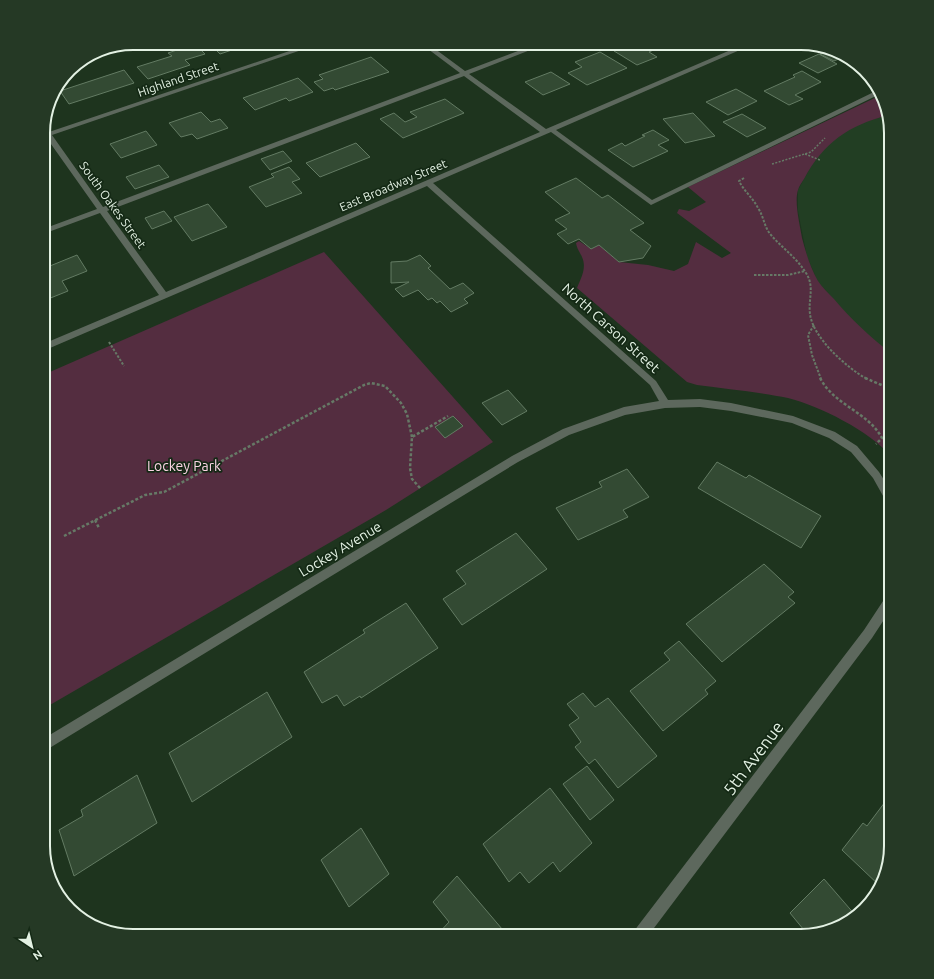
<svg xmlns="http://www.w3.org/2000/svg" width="934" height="979" viewBox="0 0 934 979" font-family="Ubuntu,sans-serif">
<rect width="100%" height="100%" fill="#1e341e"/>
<path fill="#223e23" d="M888,115L891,133V353L870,338L851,319L818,282L807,257L798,211V190L810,168L821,151L836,138L850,129L862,123Z"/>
<path fill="#542d40" d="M881,95L886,104L888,115C848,126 824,142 804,179C802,182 799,186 798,190C794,202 800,225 802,238C806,253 810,267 818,281C822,287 828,293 834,299C851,319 870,337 891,353V456C869,431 820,406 788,398C760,392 726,389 697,385L687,382L577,288C581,278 587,268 582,257C580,252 577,249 576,243L579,241L591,249L599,245L619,262L648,265L674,271L688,264L696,242L722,258L731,253L677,213L679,209L689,211L706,202L688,187Z
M324,252L493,442L386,510L43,709V375Z"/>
<path fill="#334a33" stroke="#637b63" d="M209,43H253L220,54Z
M633,43H657L662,46L649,52L657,57L637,65L614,51Z
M195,44L205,54L185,60L190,65L148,79L137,67L172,56L168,53Z
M830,49L835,51L845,56L834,61L820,54Z
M600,52L627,68L587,85L568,73L582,67L575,62Z
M819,54L837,64L818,73L799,63Z
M371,57L389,72L335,90L333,88L324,91L314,82L323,79L319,75Z
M124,70L134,83L69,104L60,91Z
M802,71L821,82L795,95L803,99L789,105L764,91L795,77L793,75Z
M551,72L570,84L543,95L525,82Z
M298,78L313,92L289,101L286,98L255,110L243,98Z
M736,89L757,101L728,115L706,102Z
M445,99L464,113L403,138L380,119L394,113L405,122L417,117L410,112Z
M201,112L211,122L220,119L228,128L197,139L192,134L181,137L169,123Z
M693,113L715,136L685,143L663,119Z
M742,114L766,128L747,137L723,122Z
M653,130L669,140L658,145L668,151L633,167L608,150L622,143L625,146L645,136L642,135Z
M146,131L157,145L121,158L110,144Z
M356,143L370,157L320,177L306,163Z
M283,151L292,161L270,170L261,159Z
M159,165L169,177L135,189L126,177Z
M289,167L300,179L292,182L302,193L266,207L249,187L274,177L271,174Z
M576,178L602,198L608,195L644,223L630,230L651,246L643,258L619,262L599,245L591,249L579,239L568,244L557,234L567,229L555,220L570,213L545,192Z
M208,204L227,227L192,241L174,217Z
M164,211L172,221L152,229L145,218Z
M77,255L87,271L62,281L68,291L43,301V276L48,274L45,268Z
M420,255L431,266L428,268L450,289L463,283L474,293L464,299L468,303L451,312L440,301L437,303L432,298L428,300L418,290L403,297L395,289L409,282L391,283V262L407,261Z
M508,390L527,411L502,425L482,403Z
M453,416L463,426L445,438L435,427Z
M717,462L746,478L749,475L821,516L801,548L698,488Z
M627,469L649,497L623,510L628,517L578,540L556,508L602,487L599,482Z
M516,533L547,569L462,625L443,599L466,584L456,571Z
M764,564L794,592L788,597L795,603L722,662L686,624Z
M406,603L438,648L361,698L360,696L344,706L337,695L322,703L304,672L365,633L363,630Z
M679,641L716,681L705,690L708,694L663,731L630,691L670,660L664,653Z
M267,692L292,737L192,802L169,753Z
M583,693L595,707L608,698L657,756L618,788L595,759L589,764L575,747L581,742L569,725L579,718L567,704Z
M587,766L614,800L590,820L563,784Z
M137,775L157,823L74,876L59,830L83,816L81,810Z
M550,788L592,843L560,872L553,862L529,883L520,872L509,882L483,844Z
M891,794V846L881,887L842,850L863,823L867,826Z
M361,828L389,874L349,907L321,860Z
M457,876L508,936H436L449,922L433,902Z
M824,879L856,916L835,929L808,935L790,913Z"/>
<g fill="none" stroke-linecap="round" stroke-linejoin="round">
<path stroke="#667966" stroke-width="1.5" stroke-dasharray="2 1.5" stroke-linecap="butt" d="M805,154L820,160
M772,164L811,152L825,138"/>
<path stroke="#667966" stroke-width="2" stroke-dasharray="2.5 1.5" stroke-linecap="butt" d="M744,178L739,181C744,191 753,198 758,208C764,217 764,227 771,235C782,248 797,258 806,273C815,287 808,299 810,314C813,338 847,368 867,379
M754,275H788L805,271
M814,325L808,335L812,355L821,379
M109,342L124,366"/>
<path stroke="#667966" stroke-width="2.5" stroke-dasharray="3 2" stroke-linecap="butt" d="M820,378C835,406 867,411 882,438L876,444
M865,378L891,389
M420,488L412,479L410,468L412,437L448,416
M95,520L99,528
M64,536L145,495L164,492L364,385L371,383L385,386L401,403L407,414L412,437"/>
<path fill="#5d685d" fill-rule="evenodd" d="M313,43H322L52,135L103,207L460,73L420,43H427L465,71L539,43H548L469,74L546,129L747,43H756L556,130L652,200L878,90L880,94L651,205L551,132L433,183L656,381L668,400L700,399L731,403L793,416L835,432L857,446L879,472L891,491V504L887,503L873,478L851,452L829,438L792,423L731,411L700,407L665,408L625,415L569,435L518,462L43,752V739L512,456L563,429L624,407L659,401L650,385L427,186L43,351V344L159,295L100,213L43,234V229L97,209L46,137L43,138L44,126L49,132ZM464,76L540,132L166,292L107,211Z
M891,594V609L872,638L648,936H632L634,931L864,630L887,595Z"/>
</g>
<g text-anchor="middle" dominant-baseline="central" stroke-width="3.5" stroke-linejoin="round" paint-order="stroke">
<g font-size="12" fill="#e3f1e3" stroke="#142915">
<text transform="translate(178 79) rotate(-19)">Highland Street</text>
<text transform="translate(393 185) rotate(-23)">East Broadway Street</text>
<text transform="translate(113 205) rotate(54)">South Oakes Street</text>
</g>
<g font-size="14" fill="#e3f1e3" stroke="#142915">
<text transform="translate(611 328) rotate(42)">North Carson Street</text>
<text transform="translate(340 549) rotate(-31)">Lockey Avenue</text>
</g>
<g font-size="14" fill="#fcd4e5" stroke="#142915">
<text x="184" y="466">Lockey Park</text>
</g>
<g font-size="17" fill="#e3f1e3" stroke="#142915">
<text transform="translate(753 758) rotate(-53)">5th Avenue</text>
</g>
</g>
<path d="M0 0H934V979H0ZM133 50H801A83 83 0 0 1 884 133V846A83 83 0 0 1 801 929H133A83 83 0 0 1 50 846V133A83 83 0 0 1 133 50Z" fill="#253925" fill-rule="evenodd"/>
<path fill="none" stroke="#e3f1e3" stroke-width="2" d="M133 50H801A83 83 0 0 1 884 133V846A83 83 0 0 1 801 929H133A83 83 0 0 1 50 846V133A83 83 0 0 1 133 50Z"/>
<g transform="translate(32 947) rotate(145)" stroke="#142915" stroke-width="3" paint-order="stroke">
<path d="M0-3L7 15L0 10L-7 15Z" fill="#e3f1e3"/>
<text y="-6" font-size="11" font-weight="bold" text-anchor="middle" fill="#e3f1e3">N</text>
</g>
</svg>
